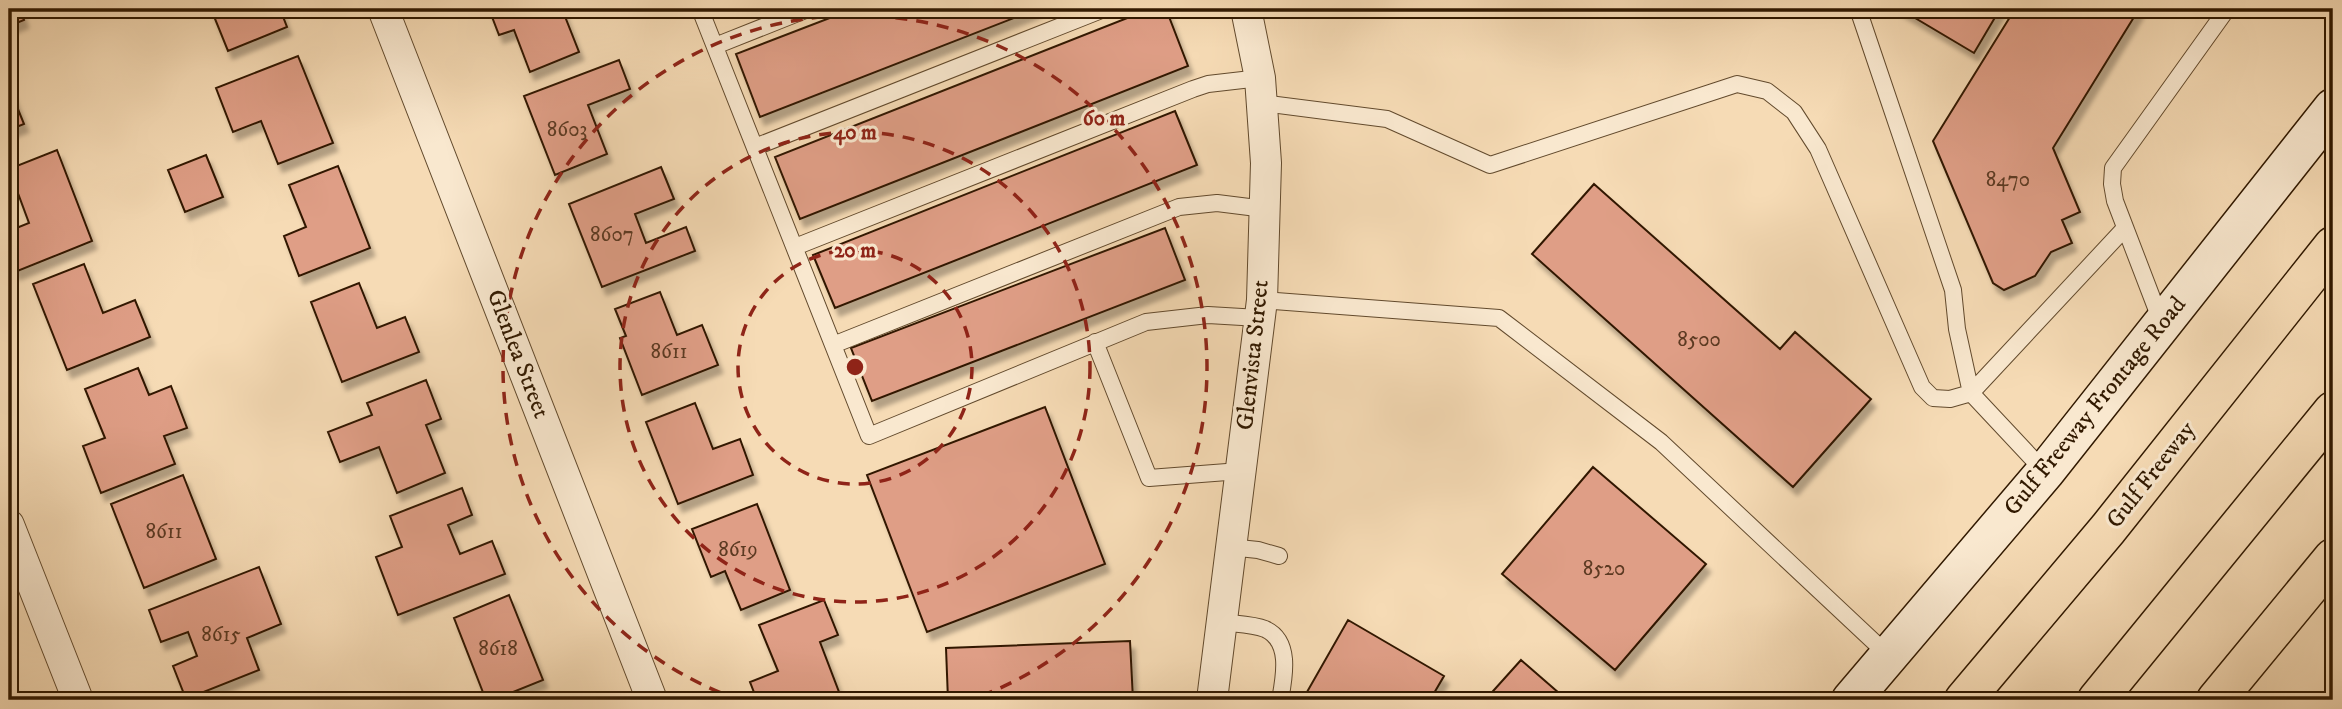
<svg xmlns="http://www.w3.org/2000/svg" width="2342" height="709" viewBox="0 0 2342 709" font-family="'IM FELL DW Pica',serif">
<defs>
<filter id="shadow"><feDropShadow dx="4.5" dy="8" stdDeviation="2" flood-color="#0004"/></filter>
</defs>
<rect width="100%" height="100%" fill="#f6dbb5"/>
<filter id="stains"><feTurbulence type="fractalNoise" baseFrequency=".00286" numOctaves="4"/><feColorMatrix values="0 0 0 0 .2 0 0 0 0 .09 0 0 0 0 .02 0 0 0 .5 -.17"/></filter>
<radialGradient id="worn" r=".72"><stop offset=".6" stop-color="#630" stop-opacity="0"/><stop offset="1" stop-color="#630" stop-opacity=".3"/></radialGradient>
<path fill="#df9e86" stroke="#311900" stroke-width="2" filter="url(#shadow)" d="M9,9H20L24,20L9,26Z
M211,9H280L287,27L228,51Z
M489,9H562L579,52L530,72L514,30L499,35Z
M853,9H1037L760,117L736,54Z
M1150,9H1166L1188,66L800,219L775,157Z
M1900,9H2000L1974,53Z
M2015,9H2139L2053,148L2080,212L2062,220L2072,243L2051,252L2035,276L2004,290L1993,283L1933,141Z
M298,56L333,143L278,164L261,121L233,132L216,88Z
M619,60L630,89L588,105L607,154L555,175L524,96Z
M9,87L24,124L9,130Z
M1175,111L1197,165L835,308L813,255Z
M57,150L92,241L15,272L9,255V231L29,223L9,169Z
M206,155L223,197L185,212L168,170Z
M338,166L370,248L299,276L284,236L306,227L289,185Z
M661,167L674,199L635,214L646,243L686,227L695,251L602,287L569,204Z
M1594,184L1780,349L1795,332L1871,399L1793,487L1532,254Z
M1165,228L1185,280L872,401L851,348Z
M84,264L103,313L135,300L150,337L67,370L33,284Z
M359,283L377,328L405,317L419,352L342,382L311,302Z
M660,292L677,335L702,325L718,365L642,395L620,338L626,336L615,309Z
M138,368L149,395L171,386L187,428L164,436L175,464L101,493L83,446L105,438L85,389Z
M426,380L441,419L426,425L445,473L397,493L379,447L340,462L328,432L372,415L367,403Z
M695,403L713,449L740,439L753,475L678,504L646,422Z
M1045,407L1105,564L927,632L867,475Z
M1593,467L1706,564L1615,670L1502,574Z
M183,475L216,559L144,588L111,504Z
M462,488L472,515L448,525L460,554L492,541L505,574L398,615L376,557L402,547L390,516Z
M757,504L790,590L741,610L725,571L711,577L692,529Z
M259,567L281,624L247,638L259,670L186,699L173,666L197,656L188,632L161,642L149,610Z
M509,595L543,680L493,700H486L454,618Z
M824,600L838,635L820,642L839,692L819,700H757L750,682L778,671L759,625Z
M1348,620L1444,676L1430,700L1303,699Z
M1130,641L1133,700H948L946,648Z
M1521,660L1567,700H1485Z
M257,693L260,700H238Z"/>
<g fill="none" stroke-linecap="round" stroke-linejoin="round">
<g stroke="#624a2d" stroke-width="18">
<path id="service" d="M700,9L869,436L1146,322L1208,315L1259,318
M1858,9L1953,290L1957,329L1971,393
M715,46L808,9
M1262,103L1387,119L1490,165L1737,84L1767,91L1794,112L1818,149L1922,387L1933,398L1950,399L1971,393L2045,472
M755,147L1104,9
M795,247L1193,89L1208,84L1260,78
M1262,300L1499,318L1661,442L1888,655
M2161,321L2115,201L2112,184L2113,168L2227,9
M1095,342L1149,478L1240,471
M833,345L1179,207L1217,203L1265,209
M1971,393L2125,228
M1229,547L1258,550L1279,556
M1221,622C1234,624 1253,624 1265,629C1292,641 1284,678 1280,700"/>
</g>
<g stroke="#624a2d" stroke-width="32">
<path id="minor" d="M383,9L652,700
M9,525L78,700
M1212,700L1262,300L1266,163L1260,78L1246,9"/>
</g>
<g stroke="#311900" stroke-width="41">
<path id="secondary" d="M1851,700L2045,472L2333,108"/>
</g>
<g stroke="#311900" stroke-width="41">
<path id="motorway" d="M1964,700L2108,529L2333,246
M2097,700L2333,411
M2216,700L2333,558"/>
</g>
<use href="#service" stroke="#f9e8cf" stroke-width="16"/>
<use href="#minor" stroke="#f9e8cf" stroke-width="30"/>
<use href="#secondary" stroke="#f9e8cf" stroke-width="38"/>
<use href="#motorway" stroke="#f6dbb5" stroke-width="38"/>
</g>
<g fill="none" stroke="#8f2418" stroke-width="3.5" stroke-dasharray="12 9">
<circle cx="855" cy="367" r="117"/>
<circle cx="855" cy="367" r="235"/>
<path d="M740 700A352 352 0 1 1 970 700"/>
</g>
<g text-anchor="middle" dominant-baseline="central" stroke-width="6" stroke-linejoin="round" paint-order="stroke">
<g font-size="21" fill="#5c3a22">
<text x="567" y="130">8603</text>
<text x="2008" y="180">8470</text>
<text x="612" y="235">8607</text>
<text x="1699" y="340">8500</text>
<text x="669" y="352">8611</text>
<text x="164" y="532">8611</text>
<text x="738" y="550">8619</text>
<text x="1604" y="569">8520</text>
<text x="221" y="635">8615</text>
<text x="498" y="649">8618</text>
</g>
<g font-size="24" fill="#311900" stroke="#f9e8cf">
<text transform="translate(518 354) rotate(69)">Glenlea Street</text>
<text transform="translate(1253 355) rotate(-84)">Glenvista Street</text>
<text transform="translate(2095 406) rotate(-51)">Gulf Freeway Frontage Road</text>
<text transform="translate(2151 475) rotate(-52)">Gulf Freeway</text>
</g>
</g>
<circle cx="855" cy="367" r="10" fill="#8f2418" stroke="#f9e8cf" stroke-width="3.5"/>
<g font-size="21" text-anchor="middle" font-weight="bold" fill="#8f2418" stroke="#f9e8cf" stroke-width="6" stroke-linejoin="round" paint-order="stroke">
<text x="1104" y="125">60 m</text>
<text x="855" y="139">40 m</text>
<text x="855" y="257">20 m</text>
</g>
<rect width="2342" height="709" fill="none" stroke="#f6dbb5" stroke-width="35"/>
<rect x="10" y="10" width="2321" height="688" fill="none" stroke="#311900" stroke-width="3.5"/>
<rect x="18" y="18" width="2307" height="674" fill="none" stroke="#311900" stroke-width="2"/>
<rect width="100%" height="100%" filter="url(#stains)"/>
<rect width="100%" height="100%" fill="url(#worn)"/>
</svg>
